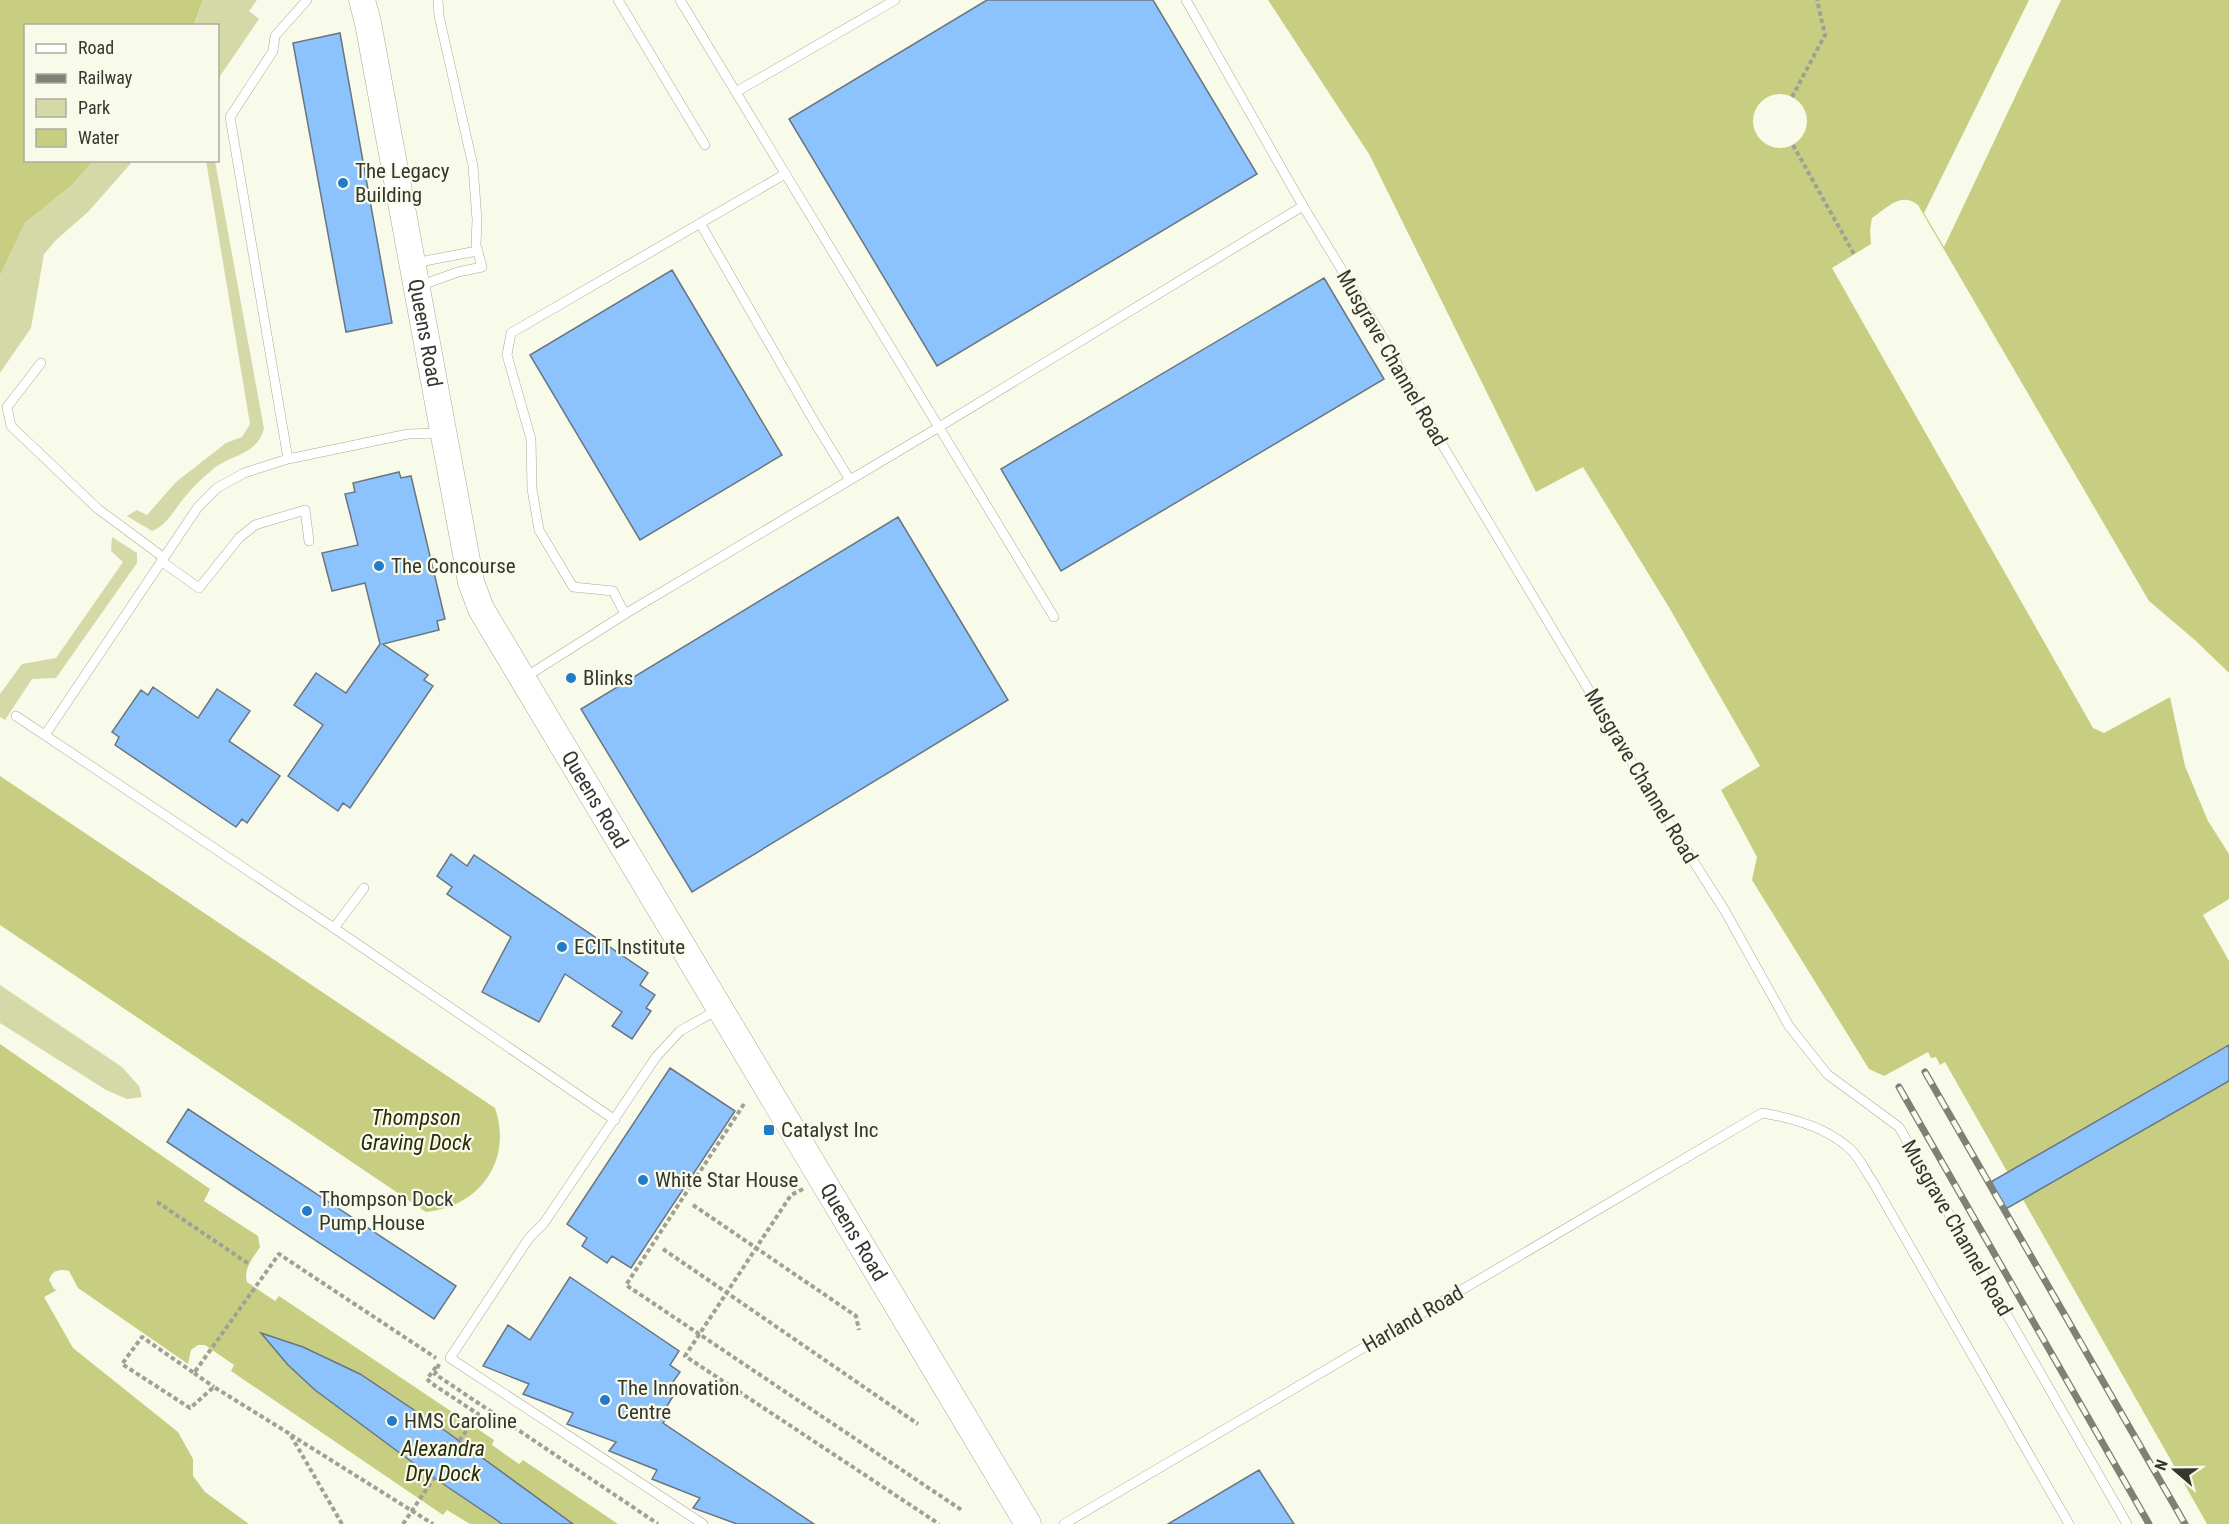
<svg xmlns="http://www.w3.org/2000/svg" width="2229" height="1524" viewBox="0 0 2229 1524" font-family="'Roboto Condensed',sans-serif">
<rect width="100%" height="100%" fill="#f9fbea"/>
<path fill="#d4d9a7" d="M203,0H257L249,11L259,19L218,79V26H194Z
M93,161H133L88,212L56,240L44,254L31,328L0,373V276L25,223L72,185Z
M206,161H215L264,429C256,457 229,454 211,471C201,479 192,488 184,498C175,509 166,526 152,531L127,516L137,510L147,515L176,482L226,443L242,437L250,424Z
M112,537L137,553V563L56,678L32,679L5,720L0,717V694L22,664L56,658L123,562L111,551Z
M0,985L122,1067L139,1086L142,1097L127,1099L106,1090L0,1023Z"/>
<path fill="#c8ce81" d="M0,0H203L194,25L26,26V160L93,161L72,185L25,223L0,276Z
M1268,0H2229V673L2196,641L2149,601L1918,205C1901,191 1887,208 1872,218L1870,230L1871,244L1832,268L2093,728L2104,733L2170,697L2185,766L2208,821L2229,854V899L2203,915L2229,961V1524H2207L1945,1062L1940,1065L1936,1057L1931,1058L1928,1052L1884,1076L1869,1069L1752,880L1757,857L1721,790L1760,766L1670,609L1583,467L1536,492L1369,154Z
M0,776L495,1108C513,1160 480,1207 426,1212L0,925Z
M0,1044L210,1189L204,1201L258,1236L260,1247C253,1258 243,1269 247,1282L275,1301L279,1296L494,1440L492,1445L519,1464L523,1460L618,1524H470L447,1510L443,1515L231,1371L234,1365L205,1345H198L191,1350L188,1364L78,1288L69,1271C59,1268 52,1271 49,1280L54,1289L57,1290L44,1297L73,1348L178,1432L193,1459V1476L205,1492L249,1524H0Z"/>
<path fill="#f9fbea" d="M2029,0H2061L1944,247L1924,213Z
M1753 121a27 27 0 1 1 54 0a27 27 0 1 1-54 0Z"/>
<path fill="#8cc3fc" stroke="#6a7581" stroke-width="1.5" d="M987,0H1153L1257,174L937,366L789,119Z
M340,33L392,323L346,332L293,43Z
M672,270L782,455L640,540L530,355Z
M1324,278L1384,379L1061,571L1001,469Z
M399,472L401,478L411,476L445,619L437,621L439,630L383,644L428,675L424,680L433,686L350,808L343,803L338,811L288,776L323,725L294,705L316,673L346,693L380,644L365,583L332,591L322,553L358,545L345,494L355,492L353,483Z
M898,517L1008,700L692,892L581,709Z
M153,687L198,718L217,689L250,711L229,741L280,776L247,823L242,819L236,827L115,745L119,737L112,732L141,690L148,695Z
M451,854L467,866L474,855L648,973L640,985L655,995L646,1008L651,1011L632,1039L612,1026L622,1012L565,974L539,1022L482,992L511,937L447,894L452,887L437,876Z
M2229,1045V1081L2004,1210L1989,1183Z
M670,1068L735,1111L631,1268L612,1256L607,1263L582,1246L587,1238L567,1224Z
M188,1109L456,1286L434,1319L167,1142Z
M570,1277L679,1351L670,1365L680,1372L668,1389L675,1393L667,1406L671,1410L663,1423L814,1524H737L693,1508L700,1498L652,1479L657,1470L609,1451L616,1442L567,1424L573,1413L523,1394L529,1384L483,1366L508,1325L530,1340Z
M261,1333L303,1347L360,1374L447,1432L573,1524H502L498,1521L424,1471L315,1390L288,1365Z
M1259,1470L1294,1524H1168Z"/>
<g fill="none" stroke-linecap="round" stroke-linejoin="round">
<g stroke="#a8aa99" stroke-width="10">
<path id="lane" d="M618,0L705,145
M680,0L1054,617
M1186,0L1303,206L1385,341L1424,414L1652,796L1725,911L1789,1026L1827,1074L1899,1127L2127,1524
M736,92L895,0
M700,223L815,423L850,480
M414,263L477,251
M419,286L458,272L482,267L476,245L477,220L473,166L439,16L438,0
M41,363L7,407L11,426L98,509L163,557
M288,459L230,117L273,51L275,36L307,0
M161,561L199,588L239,538L255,525L305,510L309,541
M625,614L613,591L573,587L539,530L532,489L531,439L507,355L511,333L785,174
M524,678L625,614L939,427L1303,206
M16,716L334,928L615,1120
M45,735L198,507L217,488L244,473L288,459L408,434L441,433
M334,928L364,888
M703,1524L450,1358L529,1238L544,1223L656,1057L680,1031L719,1009
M1064,1524L1762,1113C1793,1118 1829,1128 1852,1151C1860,1159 1866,1172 1873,1182L2069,1524"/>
</g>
<g stroke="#a8aa99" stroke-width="27">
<g id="secondary">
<path id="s1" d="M362,0L368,23L471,582L481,609L1028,1524"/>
</g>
</g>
<path stroke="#a0a195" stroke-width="4" stroke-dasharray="4.5 3" stroke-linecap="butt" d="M1792,97L1825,35L1817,0
M1793,145L1854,254
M744,1104L626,1285L963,1511
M803,1189L791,1195L685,1356L939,1524
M157,1202L249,1264
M693,1205L856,1316L859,1330
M663,1249L918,1424
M439,1364L435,1374L658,1524
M436,1367L427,1379L431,1383L478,1414L459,1441
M194,1373L214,1387
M291,1435L433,1524
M342,1524L290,1434L214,1387L190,1408L122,1364L142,1337L194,1373L279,1254L436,1358
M403,1524L434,1478"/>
<use href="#lane" stroke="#fff" stroke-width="9"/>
<use href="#secondary" stroke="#fff" stroke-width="26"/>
<g stroke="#7f8076" stroke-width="7">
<path id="rail" d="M1925,1072L2185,1524
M1899,1087L2149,1524"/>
</g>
<use href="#rail" stroke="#f9fbea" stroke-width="4.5" stroke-dasharray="14" stroke-linecap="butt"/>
</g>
<g fill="#227bc8" stroke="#f9fbea" stroke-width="2">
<circle cx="343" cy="183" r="6"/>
<circle cx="379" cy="566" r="6"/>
<circle cx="571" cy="678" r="6"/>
<circle cx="562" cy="947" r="6"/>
<rect x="763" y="1124" width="12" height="12" rx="3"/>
<circle cx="643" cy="1180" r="6"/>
<circle cx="307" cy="1211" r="6"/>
<circle cx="605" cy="1400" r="6"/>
<circle cx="392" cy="1421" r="6"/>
</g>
<g text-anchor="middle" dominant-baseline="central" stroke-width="4.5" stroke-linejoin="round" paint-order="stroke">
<g font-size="21" fill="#35362f" stroke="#f9fbea" text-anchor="start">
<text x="355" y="171">The Legacy<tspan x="355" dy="24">Building</tspan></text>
<text x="391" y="566">The Concourse</text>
<text x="583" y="678">Blinks</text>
<text x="574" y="947">ECIT Institute</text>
<text x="781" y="1130">Catalyst Inc</text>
<text x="655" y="1180">White Star House</text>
<text x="319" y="1199">Thompson Dock<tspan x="319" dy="24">Pump House</tspan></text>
<text x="617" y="1388">The Innovation<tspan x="617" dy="24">Centre</tspan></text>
<text x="404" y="1421">HMS Caroline</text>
</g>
<g font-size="21" fill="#35362f" stroke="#f9fbea">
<text stroke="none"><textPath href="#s1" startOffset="339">Queens Road</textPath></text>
<text transform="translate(1392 358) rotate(60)">Musgrave Channel Road</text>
<text transform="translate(1641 776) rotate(59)">Musgrave Channel Road</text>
<text stroke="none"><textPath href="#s1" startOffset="843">Queens Road</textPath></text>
<text transform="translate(1957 1228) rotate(60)">Musgrave Channel Road</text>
<text stroke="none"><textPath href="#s1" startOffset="1347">Queens Road</textPath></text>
<text transform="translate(1413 1319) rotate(-30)">Harland Road</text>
</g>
<g font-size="22" font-style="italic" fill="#2a2b09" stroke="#f9fbea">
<text x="416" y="1117">Thompson<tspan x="416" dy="25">Graving Dock</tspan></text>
<text x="443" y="1448">Alexandra<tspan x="443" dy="25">Dry Dock</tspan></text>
</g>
</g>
<rect x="24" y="24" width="195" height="138" fill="#f9fbea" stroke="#abac9f" stroke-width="1.5"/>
<rect x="36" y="44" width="30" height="9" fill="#ffffff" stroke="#abac9f" stroke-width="1.5"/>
<text x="78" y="54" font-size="18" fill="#35362f">Road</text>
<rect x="36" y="74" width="30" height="9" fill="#7f8076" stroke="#abac9f" stroke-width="1.5"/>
<text x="78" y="84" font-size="18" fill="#35362f">Railway</text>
<rect x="36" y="99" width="30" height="18" fill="#d4d9a7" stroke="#abac9f" stroke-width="1.5"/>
<text x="78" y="114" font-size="18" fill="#35362f">Park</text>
<rect x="36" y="129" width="30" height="18" fill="#c8ce81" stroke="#abac9f" stroke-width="1.5"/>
<text x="78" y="144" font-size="18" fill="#35362f">Water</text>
<g transform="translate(2175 1470) rotate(290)" stroke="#f9fbea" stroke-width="4.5" paint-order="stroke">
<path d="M0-4.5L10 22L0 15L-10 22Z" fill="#35362f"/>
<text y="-9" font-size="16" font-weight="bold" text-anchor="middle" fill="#35362f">N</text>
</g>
</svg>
